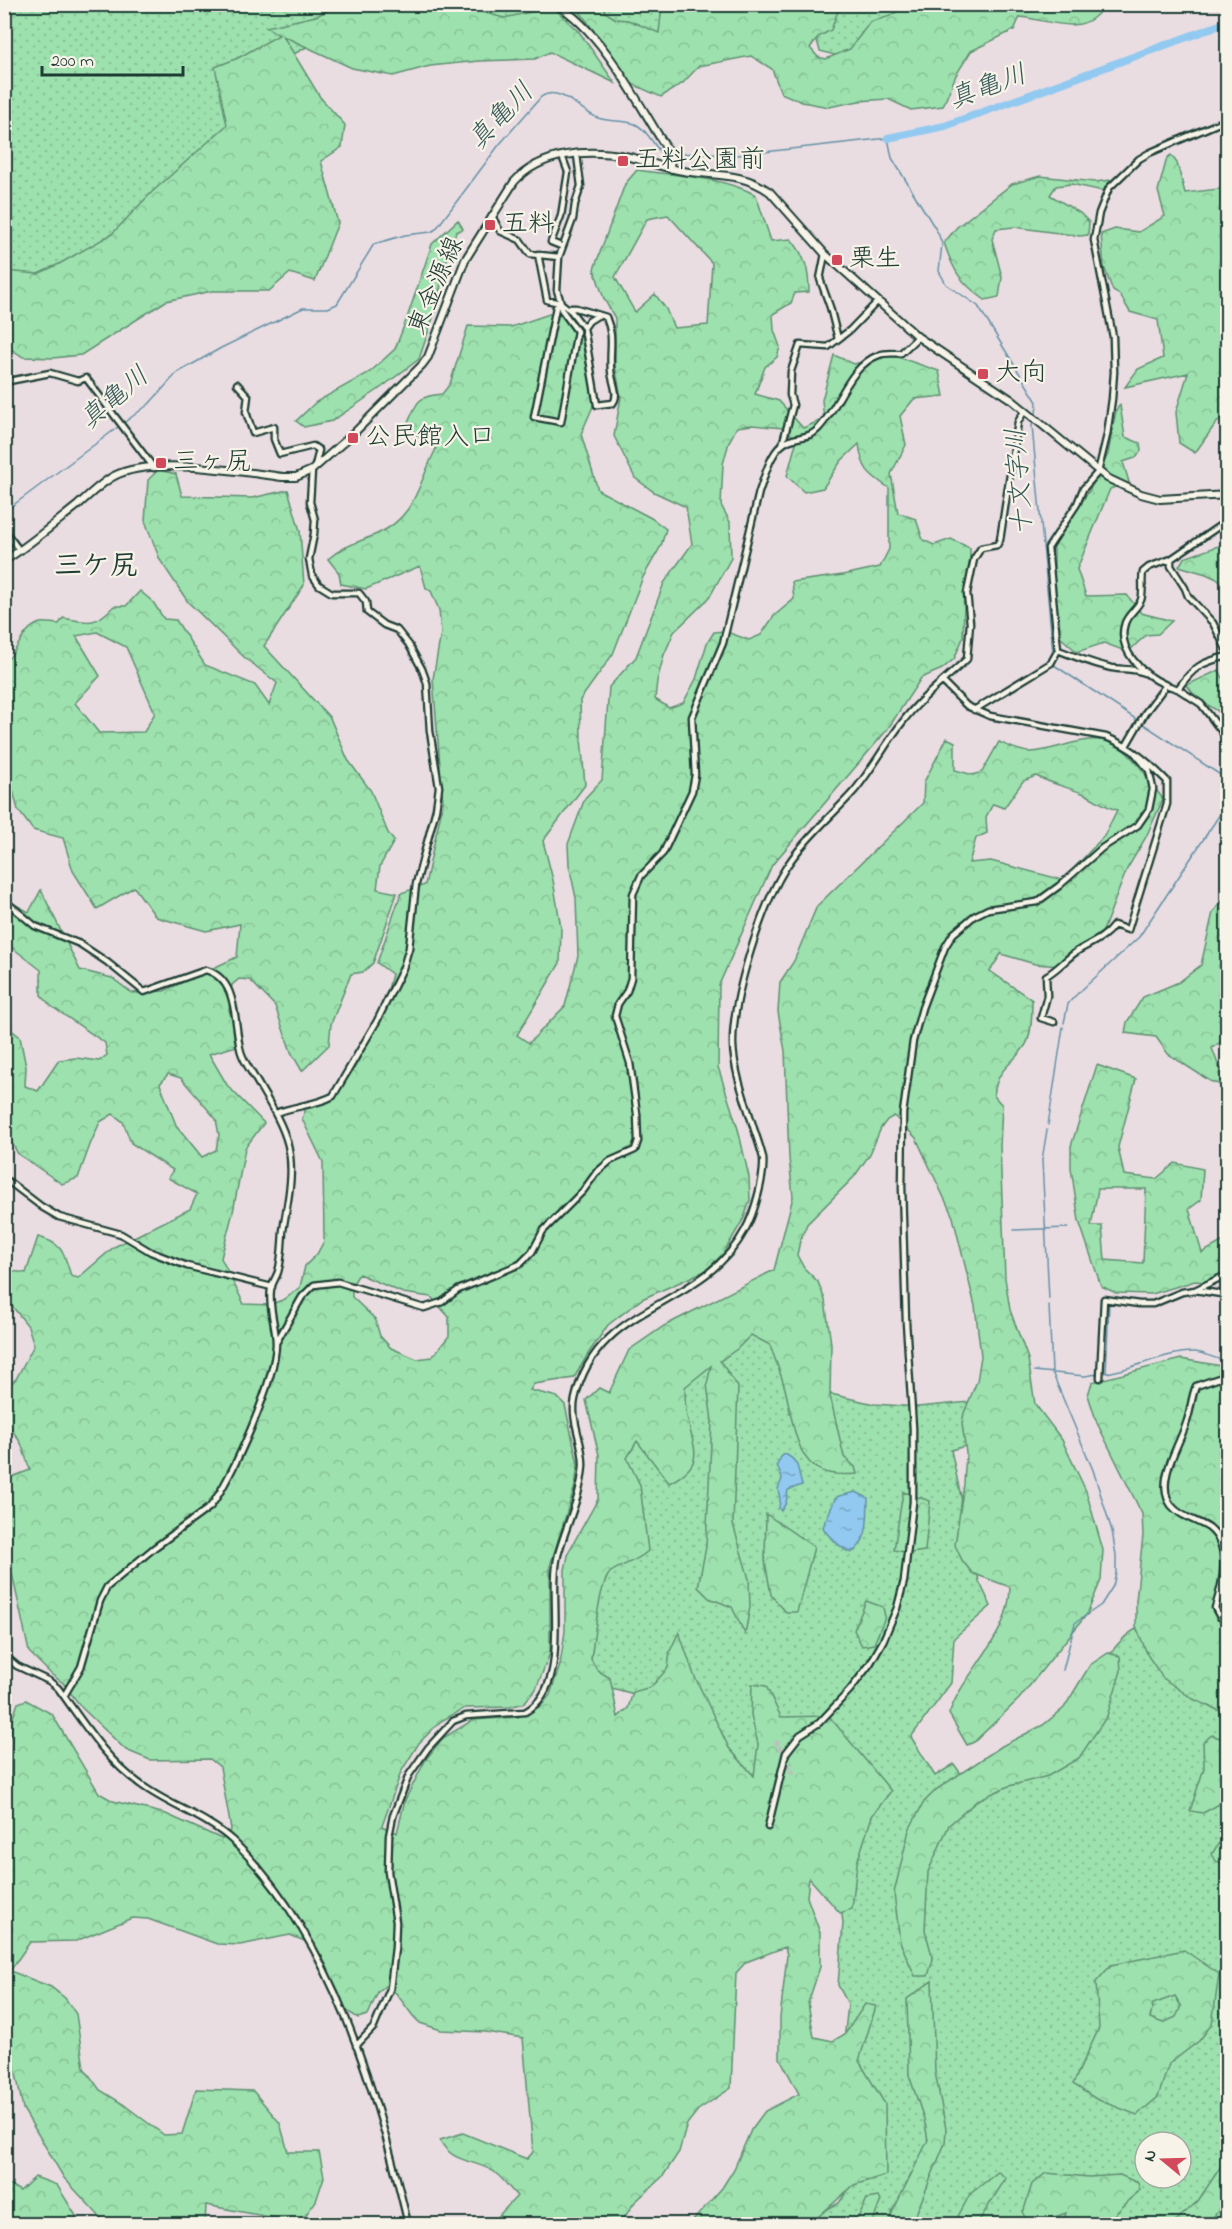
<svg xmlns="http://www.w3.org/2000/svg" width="1232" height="2229" viewBox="0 0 1232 2229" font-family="'Indie Flower','Klee One',sans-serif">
<defs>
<pattern id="grass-dots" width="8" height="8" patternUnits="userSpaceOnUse" patternTransform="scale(1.5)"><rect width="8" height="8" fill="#9de1ae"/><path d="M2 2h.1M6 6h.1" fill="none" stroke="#87c296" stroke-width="1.8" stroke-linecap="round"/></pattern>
<pattern id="forest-crowns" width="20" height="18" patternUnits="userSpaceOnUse" patternTransform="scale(1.5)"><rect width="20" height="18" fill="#9de1ae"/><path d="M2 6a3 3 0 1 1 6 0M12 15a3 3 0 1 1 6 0" fill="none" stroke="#87c296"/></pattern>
<pattern id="water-ripples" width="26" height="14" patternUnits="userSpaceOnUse" patternTransform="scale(1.5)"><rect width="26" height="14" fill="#92c9f0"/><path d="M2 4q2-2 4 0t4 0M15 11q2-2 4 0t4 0" fill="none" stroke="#77a4c3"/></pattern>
</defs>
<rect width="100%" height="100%" fill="#eadde2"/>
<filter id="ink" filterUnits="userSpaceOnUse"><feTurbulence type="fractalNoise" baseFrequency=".0167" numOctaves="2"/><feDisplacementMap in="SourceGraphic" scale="12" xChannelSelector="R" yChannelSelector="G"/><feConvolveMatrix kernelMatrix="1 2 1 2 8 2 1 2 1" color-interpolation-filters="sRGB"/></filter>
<g filter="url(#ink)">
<path fill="url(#grass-dots)" stroke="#5e8f71" stroke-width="1.5" fill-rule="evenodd" d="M5,5H676L667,39L570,19L356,20L261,72L267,106L44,291L5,286Z
M801,5H932L856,61L820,51L808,10Z
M774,1311L796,1386L874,1404L918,1407L980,1401L988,1440L951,1450L979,1581L991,1606L954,1638L951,1683L911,1737L935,1776L954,1764L971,1788L1051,1763C1069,1728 1102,1647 1136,1629L1155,1655L1228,1710L1227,2224H806L807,2220L839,2203L860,2173L843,2050L848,2004L838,1985L843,1923L840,1898L765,1790L645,1697L597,1684L586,1674L594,1608L612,1565L623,1448L647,1436L675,1388ZM1145,2142H1181V2178H1145Z"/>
<path fill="url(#forest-crowns)" stroke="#5e8f71" stroke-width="1.5" fill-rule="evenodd" d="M343,4L456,5L504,18L553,7L580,33L615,83L550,52L535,59L479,61L430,66L393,76L352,68L283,36L320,97L345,125L342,147L321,161L338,223L315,281L290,273L269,291H212L166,301L81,355L53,358L23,357L5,345V271L38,274L59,264L112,234L152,192L227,125L215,67L238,58L279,35L266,27L316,16Z
M570,5H604L605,12L616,19L628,20L659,33L662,5H826L839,8L831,30L818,37L810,48L818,57L826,59L850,49L870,22L890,16L907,5H1104C1085,39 1051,20 1020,17L1014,30L971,51L956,75L943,106L911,110L888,99L859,101L829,107L802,102L781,93L772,69L751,56L699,66L683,83L661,97L630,83L579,10Z
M1171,155L1177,163L1185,193L1227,188V412L1214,426L1195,453L1179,443L1176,412L1188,373L1125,387L1138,369L1163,358L1158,320L1130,312L1120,295L1113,291L1104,267L1101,234L1115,229L1139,232L1165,216L1158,191L1167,158Z
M637,170C676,176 720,176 756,195L771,241L791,239C805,256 809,269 809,292L795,293L791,303L773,314L774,330L780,347L777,357L765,367L755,394L779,401L803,428L824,419L822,400L834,355L854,364L892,355L939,371L944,396L914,399L900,416L906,445L891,474L898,513L916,519L923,540L934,545L951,539L970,548V572L964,604L963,638L954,659L942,669L921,678L887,730L772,865L719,985L718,1067L738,1129L749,1177L750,1200L744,1218L723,1254L705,1271L642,1299L608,1325L588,1354L574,1378L534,1384L530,1390L557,1397L565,1405L578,1464L575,1486L550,1566V1653L536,1689L524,1703L510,1707L465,1708L441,1721L419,1743L401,1772L382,1826L397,1833L405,1800L426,1759L443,1738L473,1720L518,1717L541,1706L550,1695L560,1665L565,1631V1570L569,1551L598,1499L599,1455L586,1400L599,1388L609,1393L629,1350L664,1326L774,1270L793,1197L789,1158L785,1051L778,1012L780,982L794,961L817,906L923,803L924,782L947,738L955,742V770L973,775L982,772L999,742C1009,746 1020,752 1030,752C1067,750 1100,722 1132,758C1144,770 1153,786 1163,799L1146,837L1127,869L1101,936L1059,966L1035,964L1001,954L990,971L1032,1000C1032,1013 1032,1036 1025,1046C1010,1067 997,1068 994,1096L1002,1105L1000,1146L1005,1278L1010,1310L1028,1359L1035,1404L1062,1440L1086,1491L1103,1550L1101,1580L1087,1614L1019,1699L974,1742L967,1745L949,1714C964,1670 1010,1638 1010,1587L972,1573L962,1560L955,1545L964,1484L966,1453L962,1423L964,1413L977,1381L981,1356L975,1306L953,1217L916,1138L894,1116L887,1120L881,1128L870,1154L854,1177L807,1224L800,1241L797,1255L804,1268L818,1282L825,1300L831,1344L830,1396L844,1457L855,1467L857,1474C845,1475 826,1475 816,1468C794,1454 791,1409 784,1385C780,1372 775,1359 770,1345L751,1335L737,1349L720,1361L738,1387L733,1524L749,1579L750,1607L745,1634L732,1607L709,1598L698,1587L706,1547L712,1421L707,1384L711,1366L685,1387C685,1394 685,1403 686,1410C690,1445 711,1462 669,1483L637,1441L627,1458L640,1485L648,1551C636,1562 624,1563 611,1572C599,1580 594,1642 591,1659L597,1670L610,1678L618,1717L628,1708L633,1692L651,1687L668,1668L670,1651L679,1632L694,1675L729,1748L754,1776L758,1744L751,1715L752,1684L766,1686L781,1717L829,1716L891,1791L872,1816L857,1863L852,1909L840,1913L809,1878L807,1897L820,1933V1967L808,2003L814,2037L833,2041L845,2034L865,2004L876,2006L859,2061L885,2104L886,2175L854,2185L810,2224H690L722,2188L734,2169L751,2130L765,2111L799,2094L780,2058V2018L787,1955L785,1947L746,1962L736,1973L731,2088L698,2110L687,2124L679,2152L663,2176L634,2203L620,2224H491L517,2196C509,2188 502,2177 493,2171C474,2160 450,2162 440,2140L463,2133L527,2159L533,2152L523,2038L485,2032L441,2030L420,2023L413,2016L396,1993L385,1986L378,1992L368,2015L358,2018L347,2011L334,1993L322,1956L307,1942L290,1935L240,1945L217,1944L148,1919L132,1918L76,1941L30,1942L10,1971L51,1987L65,1998L76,2014L84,2068L100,2090L123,2104L164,2135L182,2134L196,2089L253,2091L280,2123L288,2152H319L324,2177L316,2201L300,2223L206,2205L205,2224H113L102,2219L64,2178L23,2109L5,2017L4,1836L10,1800L12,1720L18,1703L26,1700L52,1714L99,1793L113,1801L166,1814L222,1839L231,1829L220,1767L210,1759L150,1760L126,1750L82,1708L63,1683L51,1674L29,1652L5,1541L4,1487L9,1478L30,1470L21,1443L5,1420L4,1390L16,1379L34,1345L28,1326L8,1301L5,1300V1270L26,1273L38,1237C63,1243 64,1253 71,1276L78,1278L114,1247L190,1209L197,1194L168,1178L173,1170L131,1143L123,1122L113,1114L100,1122L90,1145L78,1178L62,1184L18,1154L5,1129L4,1024L20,1037L26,1067L25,1086L38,1091L59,1060L76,1058L99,1061L107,1055L105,1043L51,1006L41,995V970L5,942V899L29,912L41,890L80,970L112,978L132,993L164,991L237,957L240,924L206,931L156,917L134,887L97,909L73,871L63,838L33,830L18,810L5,759V662C19,651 21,629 40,623C45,622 53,624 59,624L63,618C89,623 95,626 114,606H126L140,591L153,602L164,619L176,620L205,665L255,685L269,705L277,683L244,657L188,602L160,560L145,521L148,480L158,470L176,474L182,496L252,498L288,490L300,531L304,585L264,646L330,718L348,760L371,791L388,833L394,841L380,866L377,889L397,893L373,963L363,972L351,974L331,1024L329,1045L302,1071L291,1052L275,1006L250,980L239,979L232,985L229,1010L240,1045L209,1054L227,1085L264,1123L245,1148L233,1212L221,1258L244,1304L269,1305L285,1299L300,1287L305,1266L317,1254L324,1241L323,1162L302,1119L307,1105C315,1102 326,1099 333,1094C358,1076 385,1005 392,974L377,963L401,893L425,885L443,803L433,679L441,633L439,610L431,591L426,588L420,566L366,589L341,584L339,573L328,559C343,546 359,542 377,534C417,516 418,483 436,449L416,435L408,423C417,401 418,396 442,394L450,384L468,326L511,327L558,311L579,325L594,404L581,434L598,490L651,518L666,529L661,546L643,577L613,654L580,700L581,738L585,785L543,841L553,880L561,928L560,963L517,1035L529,1043L565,1006L578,956L576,898L569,865L568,844L585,798L602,780L609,687L636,657L664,583L692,544L686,507L654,492L635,478L614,436L621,397L615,366V318L604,299L594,269L625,184ZM668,215L712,263L708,325L674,328L666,309L655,294L635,312L615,277L647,219ZM752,425L783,428L797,439L787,476L804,492L823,488L841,461L859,444C862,469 868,474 889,488V549L880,567L843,575L792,582L794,599L774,616L761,635L749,640L724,631L714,632L707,643L696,679L683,703L669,708L655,699L657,681L664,655L674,632L709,598L731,558L730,522L721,505L723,464L729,442L737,427ZM97,632L126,647L155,713L144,732L99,733L75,703L100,676L76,636ZM1036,776C1052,784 1067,787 1082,793C1095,798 1104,807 1117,810L1104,836L1063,880L991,861L969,863L976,838L987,833L986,817L993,804L1004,808L1023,781ZM168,1074L181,1078L216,1119L219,1135L216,1150L202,1157L176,1125L160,1084ZM359,1274L403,1293L431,1297L449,1317V1336L432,1357L417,1359L391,1348L380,1336L375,1319L352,1297V1285Z
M1040,176L1095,182L1111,180L1103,191L1071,184L1056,186L1050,195L1080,213L1089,222L1088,235L1080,236L1014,227L996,229L992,239L1002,277L999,297L985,300C960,282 954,272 944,243L957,227L1012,184Z
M458,220L463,229L456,232L443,271L438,303L419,359L378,390L332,421L304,427L296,421L316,402L370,372L395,349L407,318L432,244Z
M1120,405L1125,437L1140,443L1141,451L1135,458L1123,462L1129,482L1110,489L1077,569L1086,596L1127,595L1141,613L1172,621L1158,634L1146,635L1128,652L1104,643L1077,652L1059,636L1054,582V546L1092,486L1108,454L1116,410Z
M1227,543V589L1217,579L1206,574L1179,566L1184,558Z
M1219,670L1227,687V731L1218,711L1196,698L1187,685Z
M1227,896V1012L1223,1020L1222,1041L1212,1048L1219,1067L1227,1074L1226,1087L1210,1081L1168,1054L1156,1037L1125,1033L1127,1022L1143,997L1179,982L1201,965L1213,912Z
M1097,1065L1136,1079L1118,1147L1124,1175L1156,1179L1175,1163L1203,1169L1201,1200L1189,1209L1202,1253L1227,1239V1284L1195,1281L1152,1294L1116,1293L1101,1286L1079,1221L1071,1168V1146ZM1098,1189H1146L1143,1263L1105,1260L1102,1226H1091Z
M1181,1359L1227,1367V1714L1193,1699L1163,1678L1148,1656L1136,1626V1601L1143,1535L1142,1514L1097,1423L1088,1395L1092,1382Z
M903,1492L930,1501L925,1551L910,1553L894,1550Z
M766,1514L814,1547L797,1612H786L771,1595L765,1561Z
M866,1601L883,1607L885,1617L874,1644L862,1646L854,1630Z
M1108,1653L1120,1656L1121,1671L1107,1716L1079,1758L1048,1776L1009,1786L978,1800L949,1825L928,1872L925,1930L933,1959L928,1976H915L900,1942L894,1893L909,1830L924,1802L937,1789L1002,1746L1043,1725L1064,1708L1090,1665Z
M1212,1735L1227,1741V1800L1203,1813L1190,1811L1204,1768L1203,1742Z
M1227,1840V1865L1216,1861L1212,1854L1218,1844Z
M1184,1950L1219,1974L1212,2024L1199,2041L1169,2064L1158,2097L1137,2115L1096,2099L1073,2084L1099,2028L1096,1982L1111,1965ZM1175,1996L1181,2006L1176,2017L1163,2023L1150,2018L1153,2004Z
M932,1981L935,2072L946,2129L945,2143L912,2224H889L892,2213L928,2140L924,2119L909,2075L907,1999Z
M1227,2157V2200L1208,2224H1172L1198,2201Z
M998,2172L1006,2178L977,2224H954L970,2194Z
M1046,2173L1089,2177L1120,2175L1138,2183L1140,2190L1114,2215L1108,2224H1063L1066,2213L1036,2224L1027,2222L1023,2213L1032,2184Z
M35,2177L57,2185L81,2224H5V2182L20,2191Z
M878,2197L881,2200L872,2224H855L867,2199Z"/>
<path fill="url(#water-ripples)" stroke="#6491a5" stroke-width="1.5" d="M785,1454C801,1462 797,1471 802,1485L788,1490L786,1503L781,1511L779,1508L780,1499L778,1489L782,1479L777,1465L781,1457Z
M856,1492L868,1498C867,1516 870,1542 851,1553C845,1551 825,1534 823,1527L835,1499L839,1496Z"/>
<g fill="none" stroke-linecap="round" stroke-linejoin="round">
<path stroke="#6491a5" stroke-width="1.5" d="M672,153L738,155L888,138L892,158L938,233L942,244L939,271L946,284L978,306L1037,402L1036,415
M1033,422L1032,426L1053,653
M4,512L149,404L177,373L221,348L303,308H328L337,304L374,244L405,235L431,232L436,229L499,145L541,97C560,84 580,111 598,118C610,122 624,120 635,124C646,129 653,143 660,152L667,153
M1054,661V665L1228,780
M1064,1023L1068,1004L1074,997L1139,937L1228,802
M1048,1125L1063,1027
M1047,1130L1042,1160L1049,1299
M1014,1230L1068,1228
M1109,1302L1106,1373C1134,1369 1169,1351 1195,1352C1206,1353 1216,1360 1228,1361
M1049,1305L1052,1372L1093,1470L1112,1531L1116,1555V1573L1113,1586L1101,1605L1075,1623L1063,1670
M1034,1371L1085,1376L1097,1374"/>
<path stroke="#92c9f0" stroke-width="8" d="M888,138L945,126L1228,22"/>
<path stroke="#c1bdbf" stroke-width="4.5" stroke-dasharray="4.5 2" stroke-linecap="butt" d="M776,1741L793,1774"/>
<g stroke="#1f3d34" stroke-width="9">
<path id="street" d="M492,216L500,231L520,240L530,254L559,257
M561,246L551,242L561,216L568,172L562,156
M538,254L547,300L560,303
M825,254L820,279L830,307L838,339
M561,303V309L577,331L561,422L534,417L556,307Z
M567,308H576L606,317C615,339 609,348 611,370C611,380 620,395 613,403L597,405L584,328L571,311L561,303L557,290L559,257L573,219L575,204L581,186L577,155
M584,328L589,321L597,316
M4,382L50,373L78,381L86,378L154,468
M237,384L248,396L246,412L253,433L274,427V439L280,454L313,446L319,450L315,466
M782,445L793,405L790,395L791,371L800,345L828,347L850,330L877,302
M4,530L20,551
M1171,559V566L1185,588L1188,596L1213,623L1228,653
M1058,650C1076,657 1093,664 1112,668C1123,670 1133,668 1144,673
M943,682L967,706L990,716L1106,737C1132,747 1148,762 1167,781V804L1128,930L1114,925C1104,939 1090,943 1076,952C1065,960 1058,969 1046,976L1047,996L1041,1018L1054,1022
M1166,685L1178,689L1201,704L1228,740
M1178,689C1193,667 1202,662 1228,656
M974,710L1051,663L1058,650L1048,548L1077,504L1083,489L1098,472L1107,435L1112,399L1114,372L1113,337L1094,240L1099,213L1109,188L1139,159L1149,153L1228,119
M1126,746L1145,713L1166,685C1143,675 1116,650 1125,623C1128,614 1137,609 1141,600C1144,591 1141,581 1143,572L1149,567L1171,559L1228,520
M4,900L35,926L80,944L107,962L144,992L206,970C240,980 233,1025 241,1052C244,1062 251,1071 256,1080C268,1101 282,1122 288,1145C295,1174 287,1203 283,1231C282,1244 282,1259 278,1272C276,1278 272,1283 271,1289C268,1307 276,1326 276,1343C276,1379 232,1479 210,1507L154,1548L107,1587L100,1601L81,1667L64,1696
M276,1113C294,1106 317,1105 333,1096L377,1021L403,968L409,948L416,884L436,809L439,787L430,731L427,683L422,669L409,645L397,630L384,625L367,612L366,602L359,593H332L319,585L312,575L309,559L314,534L315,520L310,502L312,470
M4,1178L42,1207L59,1217L121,1234L151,1252L187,1266L272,1287
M1195,1290L1228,1295
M276,1343L302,1297L314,1285L338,1282L424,1308L442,1302L458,1290L520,1264L532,1252L543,1231L583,1191L596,1173L610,1161L635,1150L638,1141L637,1114L630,1063L615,1016L618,1004L627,991L631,978L633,894L641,876L663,853L692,791L695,775L692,717L723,643L759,492C765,476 771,448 788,441C799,436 810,438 818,429C839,408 848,366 879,355C886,352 894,354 901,353L918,337
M1228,1375L1196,1386C1191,1398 1191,1410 1187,1421C1180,1444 1158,1476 1168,1500C1172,1509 1180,1514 1189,1518C1195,1521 1203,1524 1209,1528C1232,1546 1223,1583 1215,1608L1220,1617L1228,1620
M1100,1378L1104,1299L1139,1304H1153L1182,1292L1195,1290L1228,1274
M4,1655L17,1666L49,1681L58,1688C83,1722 105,1759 140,1784C169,1806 206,1816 233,1841C333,1936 377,2094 408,2224
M768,1827L786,1753L800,1735L819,1723L850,1690L870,1664L883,1641L897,1608L904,1581L913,1502V1428L906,1322L902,1187L903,1113L913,1041L922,1008L945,947L953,934L974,916L988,909L1037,902L1059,886L1102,848L1138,825L1149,809L1153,789L1149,770L1134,752
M4,1937L8,1929
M356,2046L374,2027L390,1989L395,1948L396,1922L388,1872L389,1836L393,1816L409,1775L428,1748L453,1721L466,1716L525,1712C573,1686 547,1598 558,1555C566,1525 581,1497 583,1466C584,1443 570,1421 575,1399C597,1300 702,1311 745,1230C754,1214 765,1176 763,1158C761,1149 757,1138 754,1129C746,1102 734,1073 733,1045C732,998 762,902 789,863C807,836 834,814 855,790C872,769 885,745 901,724C919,699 945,680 967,659L970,623L967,593L974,559L981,548L997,545L1000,540L1018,422L1025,410"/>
</g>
<g stroke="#1f3d34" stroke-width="10">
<path id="secondary" d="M556,4C606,34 639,107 671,155L670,169
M4,561C31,544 54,524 78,505C89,495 101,483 114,476C151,456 241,472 283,477H296L312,470L354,433L422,365L428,357L465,260L514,182C541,152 587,149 625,156C644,160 663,168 683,171C714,176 743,172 770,192L825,254L918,337L1012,400L1107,478L1141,494L1160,499L1228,495"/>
</g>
<g stroke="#1f3d34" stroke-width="13">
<path id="highway" d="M4,1673V1735"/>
</g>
<use href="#street" stroke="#f7f3e8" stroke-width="4.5"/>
<use href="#secondary" stroke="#f7f3e8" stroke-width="6"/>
<use href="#highway" stroke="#f7f3e8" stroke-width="8"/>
</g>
</g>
<g fill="#d1495b" stroke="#f7f3e8" stroke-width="2">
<rect x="617" y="155" width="12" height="12" rx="3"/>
<rect x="484" y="219" width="12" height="12" rx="3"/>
<rect x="831" y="254" width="12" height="12" rx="3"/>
<rect x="977" y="368" width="12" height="12" rx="3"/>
<rect x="347" y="432" width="12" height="12" rx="3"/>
<rect x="155" y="457" width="12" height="12" rx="3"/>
</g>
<g text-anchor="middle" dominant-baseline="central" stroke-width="4.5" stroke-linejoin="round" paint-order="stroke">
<g font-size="26" fill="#1f3d34" stroke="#f7f3e8" text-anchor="start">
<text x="635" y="161">五料公園前</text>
<text x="502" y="225">五料</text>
<text x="849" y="260">栗生</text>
<text x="995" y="374">大向</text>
<text x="365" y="438">公民館入口</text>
<text x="173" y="463">三ヶ尻</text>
</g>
<g font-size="26" fill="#1f3d34" stroke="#f7f3e8">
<text transform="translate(437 286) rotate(-67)">東金源線</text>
</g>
<g font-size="27" font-style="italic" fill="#36595a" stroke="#f7f3e8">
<text transform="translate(988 88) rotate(-20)">真亀川</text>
<text transform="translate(502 117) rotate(-46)">真亀川</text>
<text transform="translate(115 399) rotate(-40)">真亀川</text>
<text transform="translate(1021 482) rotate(-94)">十文字川</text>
</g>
<g font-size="28" font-weight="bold" fill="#1f3d34" stroke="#f7f3e8">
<text x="96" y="567">三ケ尻</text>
</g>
</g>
<rect width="1232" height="2229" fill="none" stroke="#f7f3e8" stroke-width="24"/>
<rect x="12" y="12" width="1208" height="2205" fill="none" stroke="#1f3d34" stroke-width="2" filter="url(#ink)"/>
<g transform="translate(1163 2160) rotate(289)"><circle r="28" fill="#f7f3e8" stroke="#a1aaa0" stroke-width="1.5"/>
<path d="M0-4.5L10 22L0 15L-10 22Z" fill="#d1495b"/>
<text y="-9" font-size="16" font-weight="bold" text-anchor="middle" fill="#1f3d34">N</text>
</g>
<path d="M42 66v9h141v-9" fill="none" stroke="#1f3d34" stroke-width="3"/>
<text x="51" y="66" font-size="18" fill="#1f3d34" stroke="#f7f3e8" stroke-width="4.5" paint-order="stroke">200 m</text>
</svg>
